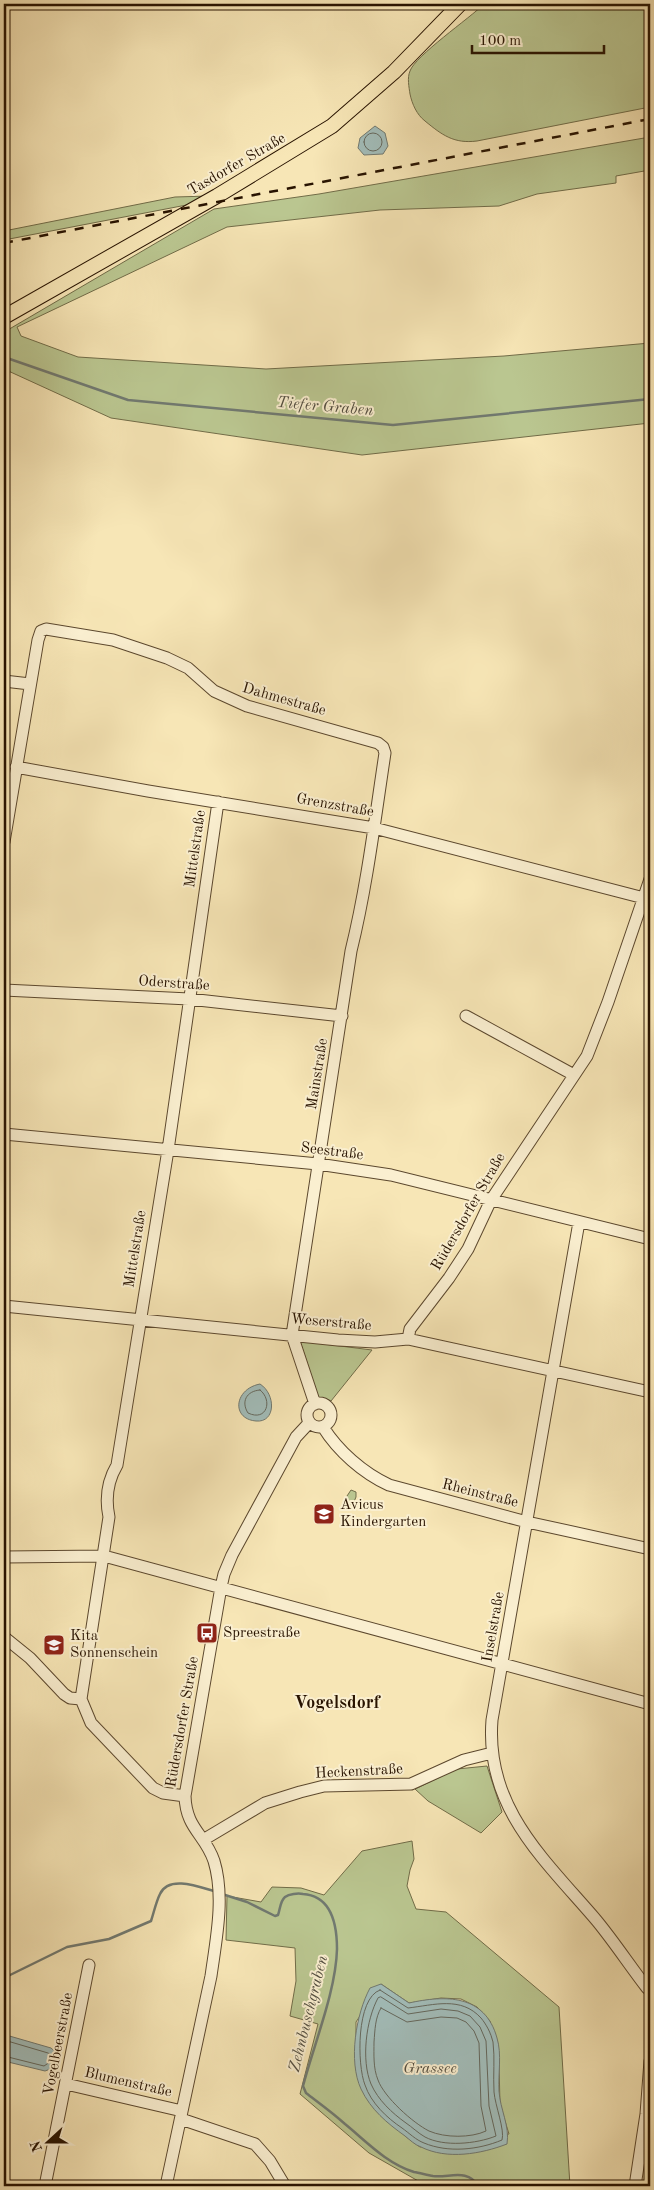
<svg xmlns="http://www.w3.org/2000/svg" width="654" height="2190" viewBox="0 0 654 2190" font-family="'Old Standard TT',serif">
<rect width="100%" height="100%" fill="#f7e6b6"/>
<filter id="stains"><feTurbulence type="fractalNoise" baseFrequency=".004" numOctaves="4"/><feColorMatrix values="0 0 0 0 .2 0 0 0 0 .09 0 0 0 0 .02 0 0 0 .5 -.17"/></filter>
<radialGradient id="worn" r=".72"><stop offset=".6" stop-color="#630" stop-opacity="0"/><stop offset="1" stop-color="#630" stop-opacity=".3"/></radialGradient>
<path fill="#bac690" stroke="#716c48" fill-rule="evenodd" d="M484,4H650V107L477,141C454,144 442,135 425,121C417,115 412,104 410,94C409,87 407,78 410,71C415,56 470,18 484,4Z
M650,137V170L616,176V183L537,194L499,206L380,210L227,227L17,327L21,336L78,357L266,369L504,356L650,343V423L362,455L111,418L4,369V333L6,331L214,209L319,194Z
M209,196L197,203L4,240V231L175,197Z
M300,1341L372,1350L331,1401L326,1399H319Z
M351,1490L356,1492V1497L353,1504L350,1505L346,1504L345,1499Z
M487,1766L502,1812L481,1833L428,1801L415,1789L457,1769Z
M412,1841L414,1859L410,1870L407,1886L416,1909L446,1912L559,2007L570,2186H427L369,2153L300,2094L318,2024L290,2016L296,1981L295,1948L226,1940L227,1896L261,1902L272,1887L301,1888L324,1895L362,1851ZM381,1984L409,2003L441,1998L461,1999L477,2007L490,2021L499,2063L500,2105L509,2134L420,2147L405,2136L356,2068V2022Z"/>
<path fill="#a2bdba" stroke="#717970" d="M375,126L385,133L388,146L383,154L364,155L358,148L360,138Z
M260,1384C276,1394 276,1423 256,1421C231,1419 234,1389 260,1384Z
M381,1984L409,2003C445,1995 485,1994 497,2038C502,2054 498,2074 499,2091C500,2109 510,2126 507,2144C481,2154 447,2160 421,2147C415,2145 410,2140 405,2136C387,2123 371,2110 361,2089C348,2061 356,2014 370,1988Z
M6,2035L51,2048L58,2054L59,2063L53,2068L45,2071L4,2061V2036Z"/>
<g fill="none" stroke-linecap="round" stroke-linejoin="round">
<path stroke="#65685d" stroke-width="1" d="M364 142a9 9 0 1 1 18 0a9 9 0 1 1-18 0Z
M260,1390C273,1400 267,1422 248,1413C241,1402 246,1391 260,1390Z
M380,1990L408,2008C434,2005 461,1996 481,2018C486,2024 491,2033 493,2042C495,2058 493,2075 494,2092C495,2105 505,2130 502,2140C478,2150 448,2153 424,2143C416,2140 409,2133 402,2128C387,2118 371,2103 365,2085C357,2065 356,1998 380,1990Z
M381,1997L408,2014L441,2009L458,2011L470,2016L480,2027L486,2041L489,2106L496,2136C476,2144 444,2147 425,2137C418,2133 412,2127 406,2123C392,2113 378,2100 371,2084C361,2060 366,2020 378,1998Z
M381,2008L407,2022L441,2017L457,2018L466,2022L474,2031L479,2043L481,2106L486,2131C471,2138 445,2138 429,2131C413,2123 384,2097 378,2080C373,2068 374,2054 374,2042C375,2030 375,2018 381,2008Z
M4,2040L48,2053L53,2056V2060L44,2066L4,2056"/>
<path stroke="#717970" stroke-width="2.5" d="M4,357L128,400L393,425L650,399
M4,1725L6,1724
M222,1894L247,1902L275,1916L278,1915C280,1910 280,1901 285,1897C289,1894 298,1893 303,1894C331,1896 337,1924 337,1949C336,1991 314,2044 303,2086L306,2093C319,2103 333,2113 345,2124C367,2142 386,2163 414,2172C420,2173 427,2175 433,2176C449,2178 468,2168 478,2186
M4,1978L67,1947L109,1939L151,1921C154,1912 156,1902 160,1894C169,1874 202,1888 217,1892"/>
<g stroke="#5c482e" stroke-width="13">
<path id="minor" d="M4,681L30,684
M16,767L148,791L374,828L644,898
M4,842L38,640L41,631L46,629L113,640L167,658L188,668L214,691L247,706L378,743L383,747L385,753C375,819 367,886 351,951L292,1335L315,1404
M4,990L189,999L342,1016
M466,1016L574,1075
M4,1134L318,1164L391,1175L650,1239
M579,1222L492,1720C485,1808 545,1860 597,1921C615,1943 630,1966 647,1988L650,1990
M4,1306L338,1340L375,1342L408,1339L650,1392
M408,1339L410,1329L449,1278L468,1249L491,1200L587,1056L608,1002L650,879
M307 1415a12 12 0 1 1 24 0a12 12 0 1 1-24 0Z
M323,1427C338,1451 363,1473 389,1485L527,1522L650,1549
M4,1557L104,1556L650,1704
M4,1637L30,1658L64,1694L70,1698L81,1699L91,1723L153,1788L163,1793L185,1796
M81,1699L109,1517C105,1498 107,1482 117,1465L168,1150L218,802
M203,1840L265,1803L300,1792L324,1786L411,1784L464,1760L492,1753
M66,2084L182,2111
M181,2119L255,2144L270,2161L285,2186
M45,2186L89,1965
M166,2186L211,1976C216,1940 225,1897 214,1861C205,1834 186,1829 185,1796L221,1587L224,1574L232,1555L296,1437L309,1423
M635,2186L646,2114L650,2061"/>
</g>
<g stroke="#281300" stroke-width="16">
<path id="major" d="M4,317L217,196L332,126L394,72L460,4"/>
</g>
<use href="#minor" stroke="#faefd0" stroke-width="11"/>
<use href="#major" stroke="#f7e6b6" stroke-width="14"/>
<path stroke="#281300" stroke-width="2.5" stroke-dasharray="9 9" stroke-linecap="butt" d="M4,243L650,119"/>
</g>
<defs>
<g id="school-square" transform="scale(1.125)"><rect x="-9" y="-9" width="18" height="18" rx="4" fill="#8f2418" stroke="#faefd0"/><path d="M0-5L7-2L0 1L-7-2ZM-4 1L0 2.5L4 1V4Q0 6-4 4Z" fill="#fff"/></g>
<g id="bus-square" transform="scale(1.125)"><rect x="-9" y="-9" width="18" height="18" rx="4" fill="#8f2418" stroke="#faefd0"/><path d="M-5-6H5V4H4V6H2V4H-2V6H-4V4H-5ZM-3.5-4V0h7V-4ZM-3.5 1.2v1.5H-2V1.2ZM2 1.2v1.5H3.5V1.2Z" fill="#fff"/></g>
</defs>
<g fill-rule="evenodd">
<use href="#school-square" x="324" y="1514"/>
<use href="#bus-square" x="207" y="1633"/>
<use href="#school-square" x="54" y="1645"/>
</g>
<g text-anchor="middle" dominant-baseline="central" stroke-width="4" stroke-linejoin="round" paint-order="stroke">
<g font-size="15" fill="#281300" stroke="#faefd0">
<text transform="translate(237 165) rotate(-30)">Tasdorfer Straße</text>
<text transform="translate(284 700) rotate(16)">Dahmestraße</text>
<text transform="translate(335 806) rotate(10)">Grenzstraße</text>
<text transform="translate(196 849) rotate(-82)">Mittelstraße</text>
<text transform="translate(174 984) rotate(4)">Oderstraße</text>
<text transform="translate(318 1074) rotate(-81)">Mainstraße</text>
<text transform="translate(332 1152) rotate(7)">Seestraße</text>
<text transform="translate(469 1212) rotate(-60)">Rüdersdorfer Straße</text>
<text transform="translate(136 1249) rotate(-81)">Mittelstraße</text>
<text transform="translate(331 1323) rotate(5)">Weserstraße</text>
<text transform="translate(480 1494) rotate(14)">Rheinstraße</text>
<text transform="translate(494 1627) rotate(-80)">Inselstraße</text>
<text transform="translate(183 1722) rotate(-80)">Rüdersdorfer Straße</text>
<text transform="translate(359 1772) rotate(-3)">Heckenstraße</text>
<text transform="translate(59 2044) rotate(-79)">Vogelbeerstraße</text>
<text transform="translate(128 2083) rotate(13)">Blumenstraße</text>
</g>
<g font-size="15" fill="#281300" stroke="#faefd0" text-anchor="start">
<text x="340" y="1505">Avicus<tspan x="340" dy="17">Kindergarten</tspan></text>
<text x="223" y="1633">Spreestraße</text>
<text x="70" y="1636">Kita<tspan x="70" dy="17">Sonnenschein</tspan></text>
</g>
<g font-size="16" font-style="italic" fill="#534e41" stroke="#faefd0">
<text transform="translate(325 407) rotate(5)">Tiefer Graben</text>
<text transform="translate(309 2014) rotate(-76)">Zehnbuschgraben</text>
<text x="430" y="2069">Grassee</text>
</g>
<g font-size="18" font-weight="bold" fill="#281300" stroke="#faefd0">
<text x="337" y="1703">Vogelsdorf</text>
</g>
</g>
<rect width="654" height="2190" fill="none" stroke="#f7e6b6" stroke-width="20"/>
<rect x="5" y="5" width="644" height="2180" fill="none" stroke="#281300" stroke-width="2.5"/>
<rect x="10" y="10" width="634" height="2170" fill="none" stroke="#281300"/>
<g transform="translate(48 2142) rotate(249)" stroke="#faefd0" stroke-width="4" paint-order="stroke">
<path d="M0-4L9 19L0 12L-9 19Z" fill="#281300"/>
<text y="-8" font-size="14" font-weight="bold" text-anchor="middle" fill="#281300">N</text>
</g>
<path d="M472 45v8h132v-8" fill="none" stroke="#281300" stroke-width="2.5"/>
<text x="479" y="45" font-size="15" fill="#281300" stroke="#faefd0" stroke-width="4" paint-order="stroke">100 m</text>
<rect width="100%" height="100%" filter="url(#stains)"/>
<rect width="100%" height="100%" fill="url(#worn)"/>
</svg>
